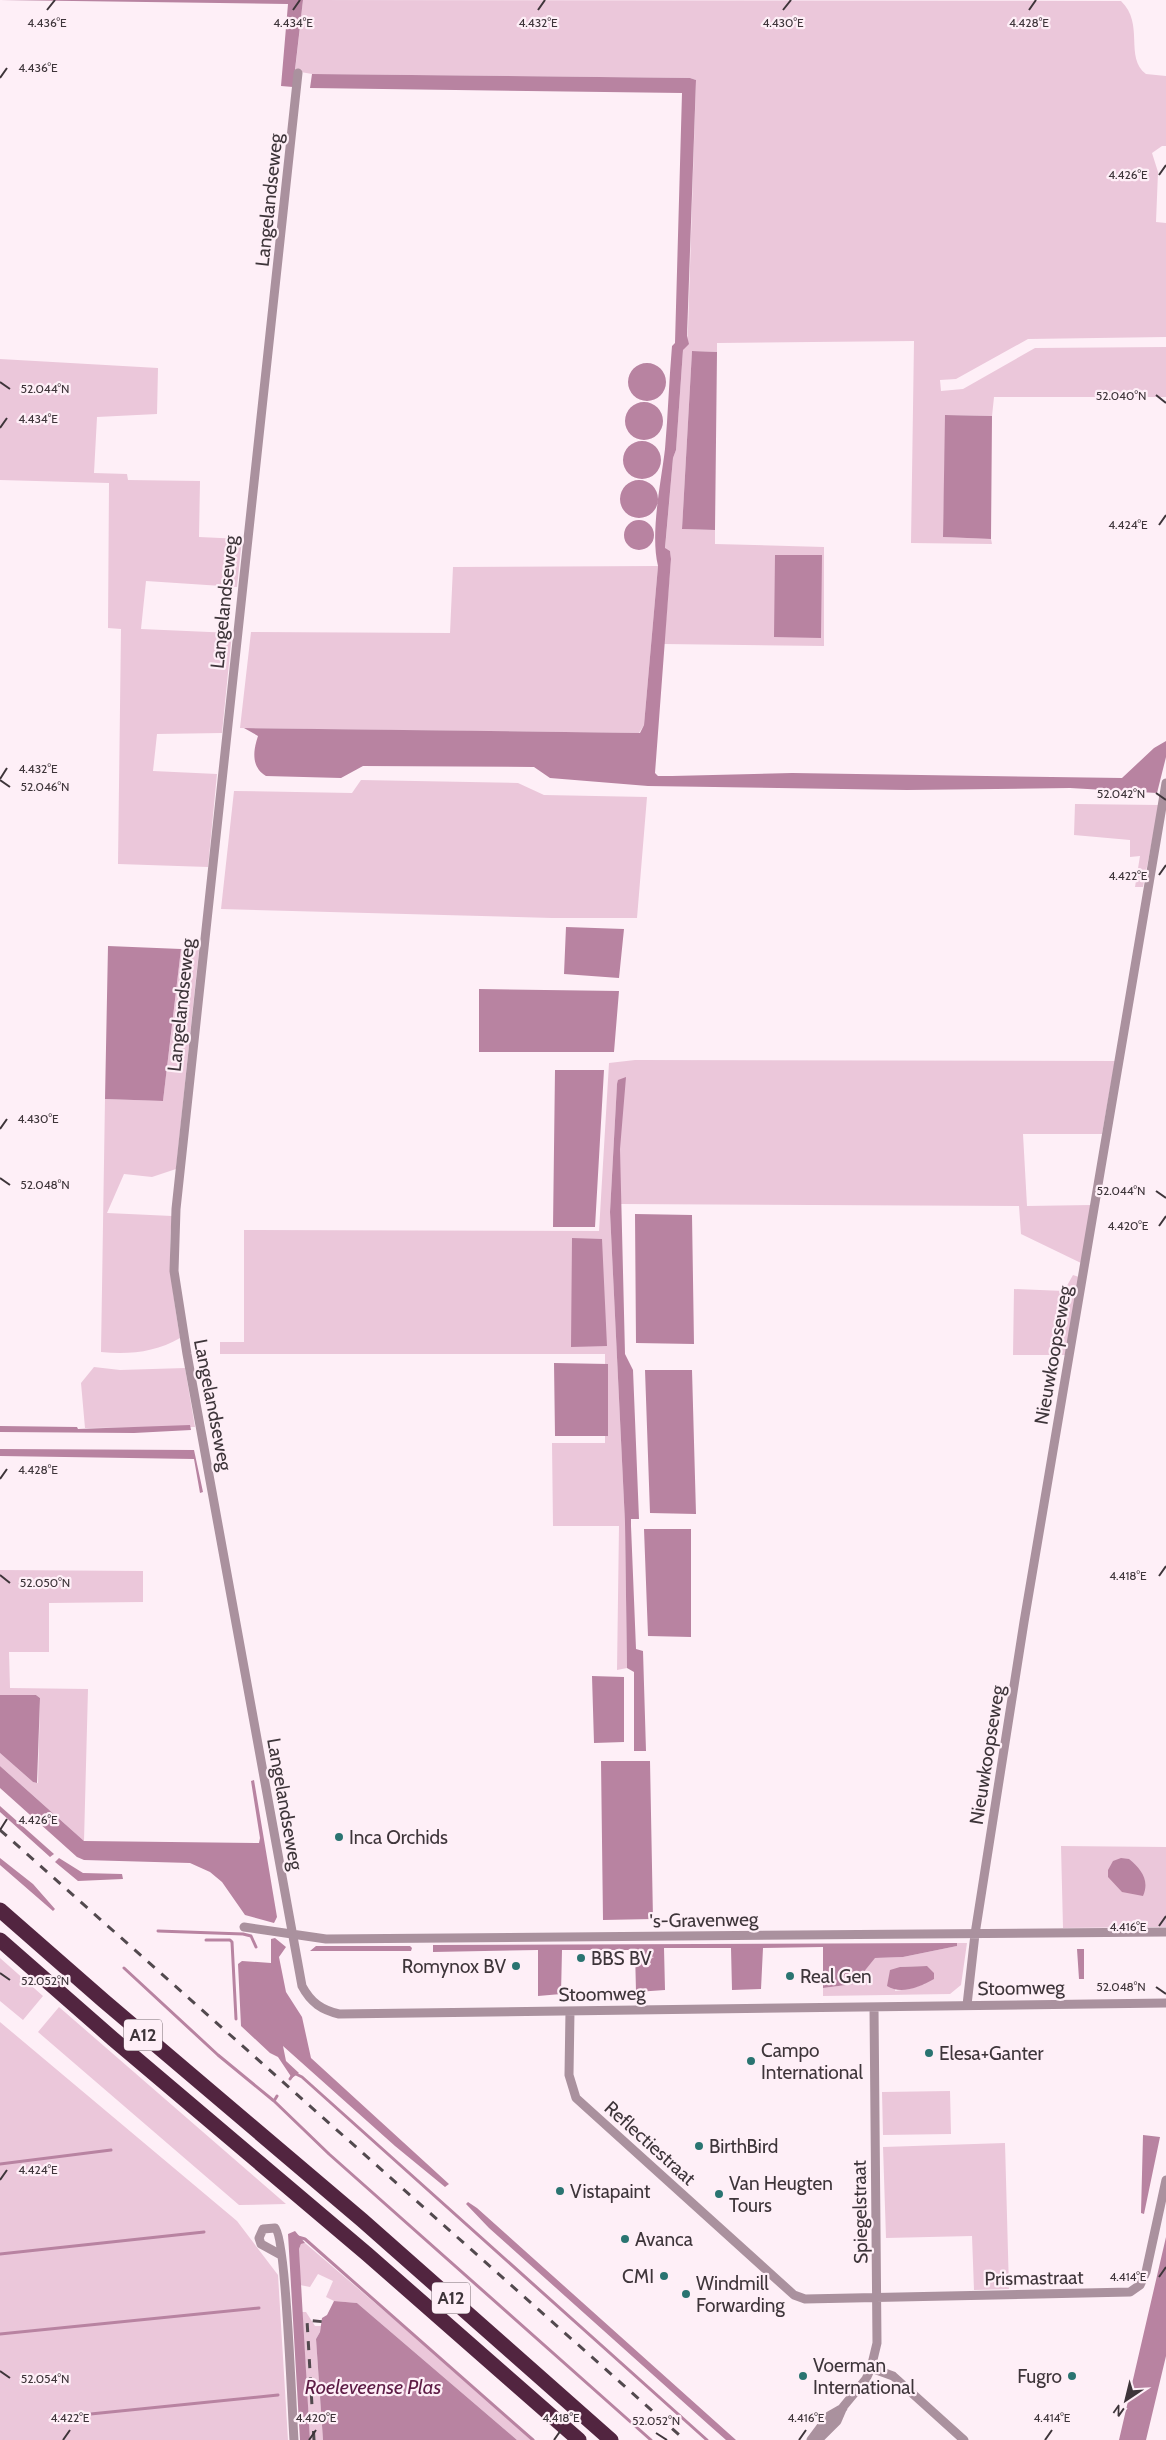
<svg xmlns="http://www.w3.org/2000/svg" width="1166" height="2440" viewBox="0 0 1166 2440" font-family="Cabin,sans-serif">
<rect width="100%" height="100%" fill="#feeff7"/>
<path fill="#ebc7da" fill-rule="evenodd" d="M303,0L1121,1C1145,24 1124,57 1146,74L1166,76V146H1162L1152,153L1158,172L1156,222L1166,223V337L1028,339L956,379L940,380L941,391L963,389L1035,348L1166,347V397H994L992,416L946,415L943,537L991,539L992,544L911,543L914,341L717,343V352L692,351L682,529L715,530V544L824,547V646L664,644L671,559L670,551L665,549L673,458L676,450L683,350L687,341L688,329L696,80L690,78L312,74L295,71Z
M0,359L158,368L157,414L97,417L94,473L127,474L128,480L200,481L199,537L242,539L237,587L146,581L141,629L232,633L222,733L157,734L153,771L217,774L208,867L118,864L121,629L108,628L109,483L0,480Z
M658,566L644,725L639,733L240,728L251,632L450,633L453,567Z
M361,780L518,783L544,795L647,797L637,918H552L221,909L234,791L352,793Z
M1075,804L1159,805L1143,887H1135L1140,856L1130,857V840L1074,835Z
M181,949L199,950L176,1169L152,1177L124,1174L107,1213L172,1216C167,1261 173,1293 180,1338C156,1352 129,1355 101,1352L105,1099L163,1101Z
M635,1060L1115,1061L1102,1134H1023L1027,1206L1091,1205L1081,1263L1021,1234L1019,1206L620,1204L617,1084L610,1212L625,1523L627,1668L617,1670L619,1526H553L552,1443H605V1354H220V1342H244V1230L599,1231L609,1063Z
M1073,1275L1079,1277L1066,1355H1013L1014,1289L1064,1291Z
M94,1367L120,1370L185,1368L195,1427L85,1428L81,1383Z
M0,1570L143,1571V1602L49,1603V1652H9L10,1688L88,1689L84,1841L0,1766V1753L33,1782L38,1783L40,1698L36,1695H0Z
M1061,1846L1166,1847V1927L1063,1928Z
M957,1943H967L961,1985L950,1994L823,1996V1988L854,1984L874,1958L903,1957L957,1946ZM926,1966L925,1984L909,1989L895,1991L900,1967Z
M643,1955L654,1957L648,1967L642,1965L640,1958Z
M0,1958L43,1996L23,2020L0,2001Z
M59,2007L286,2204L239,2205L38,2032Z
M0,2022L237,2221L278,2275L288,2440H0Z
M950,2091L951,2134L883,2135L882,2092Z
M1005,2143L1009,2289L974,2290L972,2236L886,2238L883,2147Z
M305,2243L535,2440H517L357,2303L334,2301L326,2297L333,2281L318,2274L310,2287L300,2285L299,2249L301,2244Z
M302,2312H306L315,2326H321L320,2332L316,2339L323,2440H310Z"/>
<path fill="#b883a1" fill-rule="evenodd" d="M0,0H303L293,87L281,86L288,4Z
M312,74L690,78L696,80L687,336L689,344L683,350L676,450L673,458L665,548L670,551L671,559L655,773L658,776H672L792,773L1122,778L1154,748L1166,741V757L1157,793L1070,788L907,790L648,786L550,778L534,767L363,766L341,778L266,776C251,767 253,751 258,736L244,728L640,733L644,725L658,566C650,533 661,483 665,449C668,415 669,380 672,346L675,343L682,93L310,88Z
M692,351L717,352L715,530L682,529Z
M628 382a19 19 0 1 1 38 0a19 19 0 1 1-38 0Z
M625 421a19 19 0 1 1 38 0a19 19 0 1 1-38 0Z
M945,415L992,416L991,539L943,537Z
M623 460a19 19 0 1 1 38 0a19 19 0 1 1-38 0Z
M620 499a19 19 0 1 1 38 0a19 19 0 1 1-38 0Z
M624 535a15 15 0 1 1 30 0a15 15 0 1 1-30 0Z
M775,555H822L821,638L774,637Z
M566,927L624,929L619,978L564,974Z
M108,946L181,949L163,1101L105,1099Z
M479,989L619,991L614,1052H479Z
M555,1070H604L595,1227H553Z
M626,1077L620,1149L625,1354L633,1370L639,1519H631V1526L636,1649L643,1651L646,1751H634V1672L627,1668L625,1523L610,1212L617,1084L618,1080Z
M635,1214L692,1215L694,1344L636,1343Z
M572,1238L602,1239L607,1346L571,1347Z
M554,1363L608,1364V1436H555Z
M645,1370H692L696,1514L650,1513Z
M190,1425L191,1430L134,1433L0,1432V1426L77,1427L78,1429Z
M0,1449L194,1450L203,1492L200,1493L194,1459L0,1456Z
M644,1529H691V1637L648,1636Z
M592,1676L624,1677V1742L594,1743Z
M0,1695H36L40,1698L37,1783L33,1782L0,1753Z
M601,1761H650L653,1919L603,1920Z
M0,1766L84,1841L259,1843L260,1838L251,1781L254,1780L277,1917L274,1923L245,1915L222,1882L210,1872L190,1863L84,1860L77,1857L0,1788Z
M0,1806L54,1854L50,1857L0,1812Z
M0,1858L33,1884L55,1909L53,1911L0,1865Z
M59,1858L83,1873L122,1874L123,1879L78,1881L55,1862Z
M1121,1858L1129,1859C1141,1869 1150,1880 1143,1896L1122,1892L1108,1877V1870L1113,1861Z
M275,1938L286,1947L279,1957L286,1992L302,2017L311,2058L449,2184L445,2187L395,2146L283,2046L286,2061L299,2073L292,2078L278,2057L270,2053L241,2026L238,1964L242,1961L271,1963V1939Z
M957,1943V1946L903,1957L875,1958L854,1984L823,1988V1947L763,1948L761,1989L732,1990L731,1948H664L665,1990L636,1992L635,1950H562L561,1994L538,1996V1950L433,1952V1945ZM643,1955L654,1957L649,1960L651,1964L648,1967L642,1965L640,1958Z
M316,1946H410L412,1948L411,1951H310Z
M1077,1949H1084V1979H1079Z
M927,1966L934,1973V1979C920,1987 901,1995 887,1986L890,1970L900,1967Z
M1143,2135L1160,2137L1144,2214L1141,2213Z
M468,2202L477,2208L736,2440H726L709,2425L489,2228L466,2204Z
M295,2231L305,2243L301,2244L299,2249L310,2440H300L288,2234Z
M1166,2237V2356L1146,2440H1119Z
M334,2301L357,2303L517,2440H323L316,2339L320,2332L322,2318L327,2315Z"/>
<g fill="none" stroke-linecap="round" stroke-linejoin="round">
<path stroke="#b883a1" stroke-width="3" d="M158,1931L243,1934L251,1936L256,1947
M206,1940H230L232,1942L236,2019
M124,1968L218,2055L274,2101L329,2154L651,2440
M290,2079L294,2073L302,2077L707,2440
M274,2101L277,2096
M0,2164L111,2150
M298,2237L305,2239L533,2440
M0,2254L204,2232
M0,2334L259,2308
M51,2418L278,2395"/>
<path stroke="#aa919e" stroke-width="9" d="M298,73L176,1209L174,1271L187,1354L302,1986C311,2003 322,2010 339,2014L1166,2003
M244,1927L326,1939L1166,1932
M967,2005L975,1934L1024,1622L1166,783
M570,2011L569,2075L576,2098L794,2295L805,2299L1130,2292L1140,2285L1146,2272L1166,2180
M281,2255L261,2244L259,2238L263,2229L275,2228C286,2236 292,2413 294,2440
M871,2368L893,2376L964,2440
M811,2440L829,2416L843,2408
M818,2440L837,2421L843,2407L866,2379L871,2368L877,2343L874,2007"/>
<path stroke="#522540" stroke-width="15" d="M0,1910L104,2001L362,2220L611,2440
M0,1940L113,2039L367,2254L579,2440"/>
<path stroke="#52494e" stroke-width="3" stroke-dasharray="9 9" stroke-linecap="butt" d="M0,1830L685,2440
M314,2440L307,2320L325,2322"/>
</g>
<path fill="none" stroke="#3e353a" stroke-width="2" d="M47,10L55,0M293,10L300,0M538,10L545,0M783,10L791,0M1029,10L1036,0M0,78L7,68M1159,175L1166,165M0,382L10,389M1156,395L1166,403M0,428L7,418M1159,525L1166,515M0,779L7,768M0,780L10,787M1156,793L1166,800M1159,875L1166,865M0,1129L7,1119M0,1178L10,1185M1156,1191L1166,1198M1159,1226L1166,1216M0,1479L7,1469M0,1575L10,1583M1159,1576L1166,1566M0,1830L7,1819M1159,1926L1166,1916M0,1973L10,1980M1156,1987L1166,1994M0,2180L7,2170M1159,2277L1166,2267M0,2371L10,2378M656,2433L667,2440M63,2440L70,2430M309,2440L316,2430M554,2440L561,2430M799,2440L806,2430M1045,2440L1052,2430"/>
<g fill="#2a7471" stroke="#feeff7" stroke-width="2">
<circle cx="339" cy="1837" r="5"/>
<circle cx="581" cy="1958" r="5"/>
<circle cx="516" cy="1966" r="5"/>
<circle cx="790" cy="1976" r="5"/>
<circle cx="929" cy="2053" r="5"/>
<circle cx="751" cy="2061" r="5"/>
<circle cx="699" cy="2146" r="5"/>
<circle cx="560" cy="2191" r="5"/>
<circle cx="719" cy="2194" r="5"/>
<circle cx="625" cy="2239" r="5"/>
<circle cx="664" cy="2276" r="5"/>
<circle cx="686" cy="2294" r="5"/>
<circle cx="803" cy="2376" r="5"/>
<circle cx="1072" cy="2376" r="5"/>
</g>
<g text-anchor="middle" dominant-baseline="central" stroke-width="4.5" stroke-linejoin="round" paint-order="stroke">
<g fill="#feeff7" stroke="#786d73" stroke-width="1">
<rect x="124" y="2019.5" width="38" height="31" rx="4"/>
<rect x="432" y="2282.5" width="38" height="31" rx="4"/>
</g>
<g font-size="18" font-weight="bold" fill="#3e353a">
<text x="143" y="2035">A12</text>
<text x="451" y="2298">A12</text>
</g>
<g font-size="19" fill="#3e353a" stroke="#feeff7">
<text transform="translate(269 200) rotate(-84)">Langelandseweg</text>
<text transform="translate(224 602) rotate(-84)">Langelandseweg</text>
<text transform="translate(181 1005) rotate(-84)">Langelandseweg</text>
<text transform="translate(1053 1355) rotate(-80)">Nieuwkoopseweg</text>
<text transform="translate(213 1405) rotate(79)">Langelandseweg</text>
<text transform="translate(987 1755) rotate(-81)">Nieuwkoopseweg</text>
<text transform="translate(285 1804) rotate(80)">Langelandseweg</text>
<text transform="translate(704 1920) rotate(-1)">'s-Gravenweg</text>
<text transform="translate(1021 1988) rotate(-1)">Stoomweg</text>
<text transform="translate(602 1994) rotate(-1)">Stoomweg</text>
<text transform="translate(650 2143) rotate(42)">Reflectiestraat</text>
<text transform="translate(860 2212) rotate(-91)">Spiegelstraat</text>
<text transform="translate(1034 2278) rotate(-1)">Prismastraat</text>
</g>
<g font-size="19" fill="#3e353a" stroke="#feeff7" text-anchor="start">
<text x="349" y="1837">Inca Orchids</text>
<text x="591" y="1958">BBS BV</text>
<text x="506" y="1966" text-anchor="end">Romynox BV</text>
<text x="800" y="1976">Real Gen</text>
<text x="761" y="2050">Campo<tspan x="761" dy="22">International</tspan></text>
<text x="939" y="2053">Elesa+Ganter</text>
<text x="709" y="2146">BirthBird</text>
<text x="729" y="2183">Van Heugten<tspan x="729" dy="22">Tours</tspan></text>
<text x="570" y="2191">Vistapaint</text>
<text x="635" y="2239">Avanca</text>
<text x="654" y="2276" text-anchor="end">CMI</text>
<text x="696" y="2283">Windmill<tspan x="696" dy="22">Forwarding</tspan></text>
<text x="813" y="2365">Voerman<tspan x="813" dy="22">International</tspan></text>
<text x="1062" y="2376" text-anchor="end">Fugro</text>
</g>
<g font-size="20" font-style="italic" fill="#5e1d46" stroke="#feeff7">
<text x="373" y="2387">Roeleveense Plas</text>
</g>
</g>
<g font-size="12" text-anchor="middle" fill="#3e353a" stroke="#feeff7" stroke-width="4.5" stroke-linejoin="round" paint-order="stroke">
<text x="47" y="27">4.436°E</text>
<text x="293" y="27">4.434°E</text>
<text x="538" y="27">4.432°E</text>
<text x="783" y="27">4.430°E</text>
<text x="1029" y="27">4.428°E</text>
<text x="38" y="72">4.436°E</text>
<text x="1128" y="179">4.426°E</text>
<text x="45" y="393">52.044°N</text>
<text x="1121" y="400">52.040°N</text>
<text x="38" y="423">4.434°E</text>
<text x="1128" y="529">4.424°E</text>
<text x="38" y="773">4.432°E</text>
<text x="45" y="791">52.046°N</text>
<text x="1121" y="798">52.042°N</text>
<text x="1128" y="880">4.422°E</text>
<text x="38" y="1123">4.430°E</text>
<text x="45" y="1189">52.048°N</text>
<text x="1121" y="1195">52.044°N</text>
<text x="1128" y="1230">4.420°E</text>
<text x="38" y="1474">4.428°E</text>
<text x="1128" y="1580">4.418°E</text>
<text x="45" y="1587">52.050°N</text>
<text x="38" y="1824">4.426°E</text>
<text x="1128" y="1931">4.416°E</text>
<text x="45" y="1985">52.052°N</text>
<text x="1121" y="1991">52.048°N</text>
<text x="38" y="2174">4.424°E</text>
<text x="1128" y="2281">4.414°E</text>
<text x="45" y="2383">52.054°N</text>
<text x="70" y="2422">4.422°E</text>
<text x="316" y="2422">4.420°E</text>
<text x="561" y="2422">4.418°E</text>
<text x="806" y="2422">4.416°E</text>
<text x="1052" y="2422">4.414°E</text>
<text x="656" y="2425">52.052°N</text>
</g>
<g transform="translate(1126 2400) rotate(215)" stroke="#feeff7" stroke-width="4" paint-order="stroke">
<path d="M0-4L9 19L0 12L-9 19Z" fill="#3e353a"/>
<text y="-8" font-size="14" font-weight="bold" text-anchor="middle" fill="#3e353a">N</text>
</g>
</svg>
